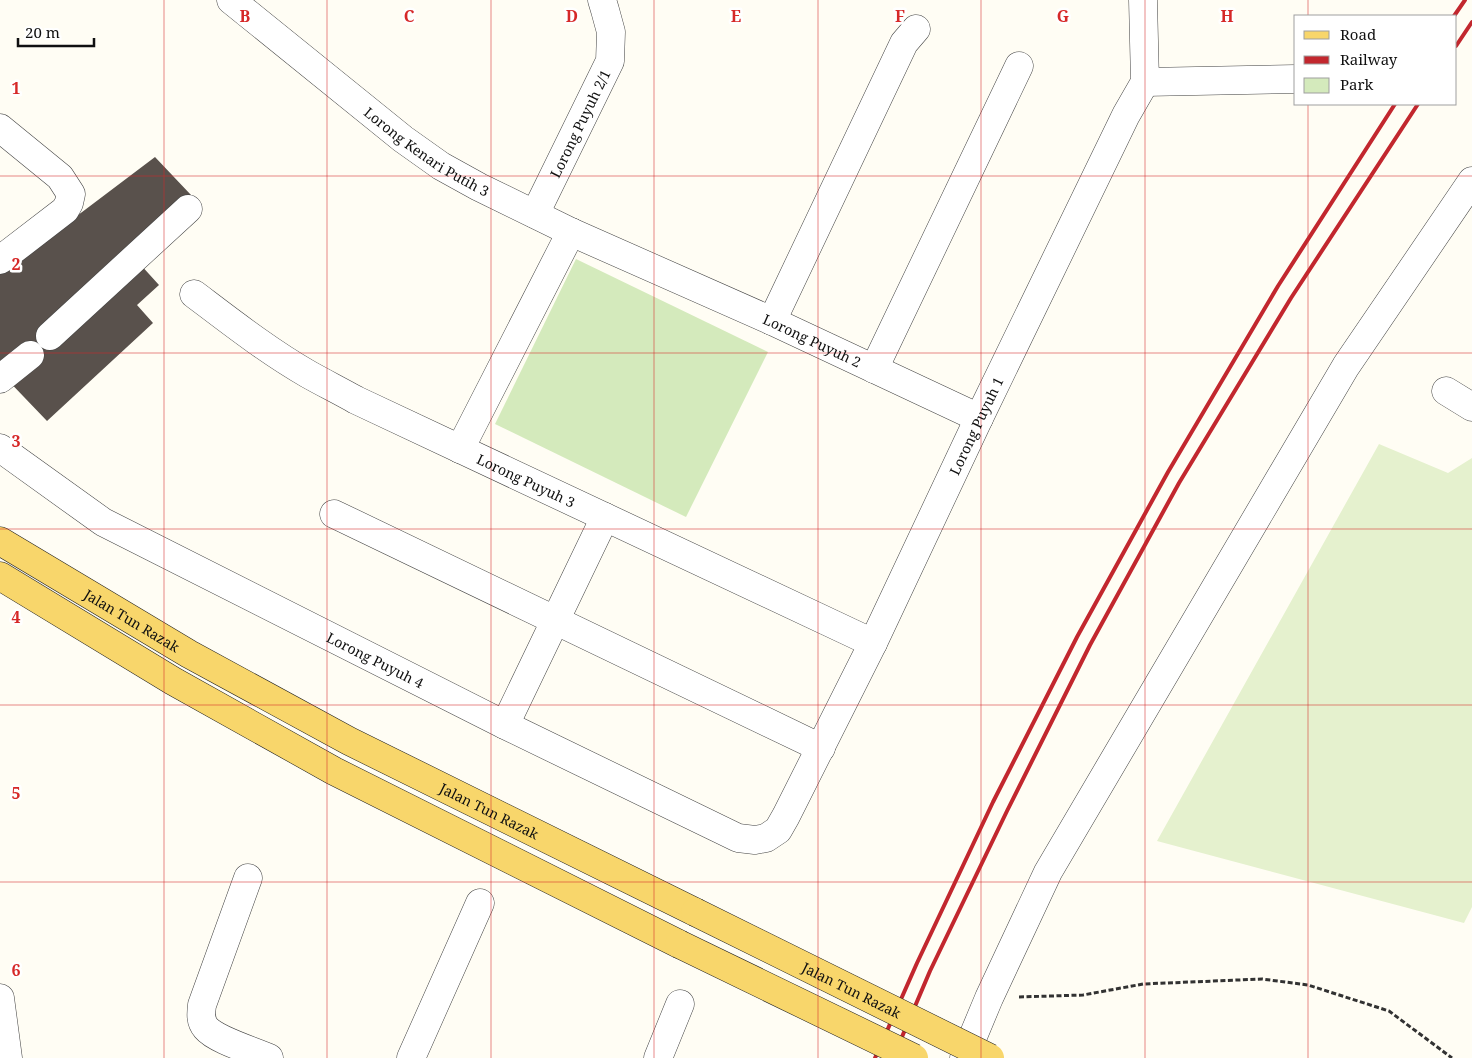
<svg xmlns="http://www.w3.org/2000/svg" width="1472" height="1058" viewBox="0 0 1472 1058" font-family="'Noto Serif',serif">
<rect width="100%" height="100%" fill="#fffdf4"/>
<path fill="#d4eabc" d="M576,259L768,352L686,517L495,424Z"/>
<path fill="#e5f1ce" d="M1379,444L1448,473L1472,458V907L1464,923L1157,841Z"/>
<path fill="#59514c" d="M155,157L191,195L44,331L139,263L159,285L137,305L153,323L47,421L0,372V274Z"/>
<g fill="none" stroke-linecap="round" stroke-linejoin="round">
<g stroke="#434343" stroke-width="29">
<g id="minor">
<path id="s1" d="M231,0L403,139L441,166L479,187L571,232L772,321L979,418"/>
<path d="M1145,82L1296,79"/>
<path d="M0,128L60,177L71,194L69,203L65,210L0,260"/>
<path id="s2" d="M535,214L610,61L611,32L605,10L602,0"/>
<path id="s3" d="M194,294C231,322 268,351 308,374C324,383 340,391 356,400L873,643"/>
<path d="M772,321L904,43L916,29"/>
<path d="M50,336L188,209"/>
<path d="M874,369L1019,66"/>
<path d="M0,379L30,355"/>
<path d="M1446,391L1472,407"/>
<path id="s4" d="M0,448L103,522L505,725L738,838L755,840L766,838L778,830L786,816L873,643L979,418L1126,115L1145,82L1143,0"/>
<path d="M460,449L571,232"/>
<path d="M334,514L821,748"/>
<path d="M505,725L605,517"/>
<path d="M248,878L202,1005C201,1013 200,1021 206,1028C216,1040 254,1051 269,1058"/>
<path d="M0,998L8,1058"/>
<path d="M411,1058L480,903"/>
<path d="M658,1058L680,1004"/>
<path d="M964,1058L989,998L1048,872L1346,366L1472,181"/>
</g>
</g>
<g stroke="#212121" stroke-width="29">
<g id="major">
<path id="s5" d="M0,541L189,654L349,741L695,912"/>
<path d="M0,576L173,681L334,771L679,944"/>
</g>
</g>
<path stroke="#323232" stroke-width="3" stroke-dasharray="5 2.5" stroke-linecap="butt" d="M1019,997L1083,995L1143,984L1262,979L1308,985L1389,1011L1452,1058"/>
<use href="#minor" stroke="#fff" stroke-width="28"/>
<use href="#major" stroke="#f8d66b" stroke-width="28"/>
<path stroke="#c2272e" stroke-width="4" d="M1454,16L1465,0
M1456,46L1472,22
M875,1058L917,963L993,802L1077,637L1168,472L1278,286L1395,104
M893,1058L930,971L1007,811L1090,645L1179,483L1291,298L1418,104"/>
<g stroke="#212121" stroke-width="29" stroke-linecap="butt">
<g id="major-bridge">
<path id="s6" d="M695,912L990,1058"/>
<path d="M679,944L914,1058"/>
</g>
</g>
<use href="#major-bridge" stroke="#f8d66b" stroke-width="28"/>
</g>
<path fill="none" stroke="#d62828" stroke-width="1" stroke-opacity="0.55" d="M164,0V1058M327,0V1058M491,0V1058M654,0V1058M818,0V1058M981,0V1058M1145,0V1058M1308,0V16M1308,104V1058M0,176H1472M0,353H1472M0,529H1472M0,705H1472M0,882H1472"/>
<g text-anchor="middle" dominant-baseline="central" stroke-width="5" stroke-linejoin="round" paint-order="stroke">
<g font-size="14" fill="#101010" stroke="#fff">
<text stroke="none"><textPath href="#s2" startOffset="101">Lorong Puyuh 2/1</textPath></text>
<text stroke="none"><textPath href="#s1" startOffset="248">Lorong Kenari Putih 3</textPath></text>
<text stroke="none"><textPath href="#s1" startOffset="678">Lorong Puyuh 2</textPath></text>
<text stroke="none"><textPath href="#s4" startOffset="1329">Lorong Puyuh 1</textPath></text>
<text stroke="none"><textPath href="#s3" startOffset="382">Lorong Puyuh 3</textPath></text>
<text stroke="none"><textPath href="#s5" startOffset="154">Jalan Tun Razak</textPath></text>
<text stroke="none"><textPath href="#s4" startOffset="432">Lorong Puyuh 4</textPath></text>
<text stroke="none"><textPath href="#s5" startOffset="559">Jalan Tun Razak</textPath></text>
<text stroke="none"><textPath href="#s6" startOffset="175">Jalan Tun Razak</textPath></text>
</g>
</g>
<g font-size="16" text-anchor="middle" font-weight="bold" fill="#d62828" stroke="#fff" stroke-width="5" stroke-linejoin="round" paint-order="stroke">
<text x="245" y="22">B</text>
<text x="409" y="22">C</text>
<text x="572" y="22">D</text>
<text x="736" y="22">E</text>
<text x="900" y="22">F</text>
<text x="1063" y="22">G</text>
<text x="1227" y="22">H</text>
<text x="16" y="94">1</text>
<text x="16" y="270">2</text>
<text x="16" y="447">3</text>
<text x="16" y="623">4</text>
<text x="16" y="799">5</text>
<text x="16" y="976">6</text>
</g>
<rect x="1294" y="15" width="162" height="90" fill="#ffffff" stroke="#9f9f9f"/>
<rect x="1304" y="31" width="25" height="8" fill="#f8d66b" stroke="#9f9f9f"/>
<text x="1340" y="40" font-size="15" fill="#101010">Road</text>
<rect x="1304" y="56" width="25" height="8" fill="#c2272e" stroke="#9f9f9f"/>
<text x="1340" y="65" font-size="15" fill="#101010">Railway</text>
<rect x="1304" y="78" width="25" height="15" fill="#d4eabc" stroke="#9f9f9f"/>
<text x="1340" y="90" font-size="15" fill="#101010">Park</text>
<path d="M18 38v8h76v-8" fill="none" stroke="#101010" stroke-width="2.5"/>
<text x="25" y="38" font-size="15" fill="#101010" stroke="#ffffff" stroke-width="4" paint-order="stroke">20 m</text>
</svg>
